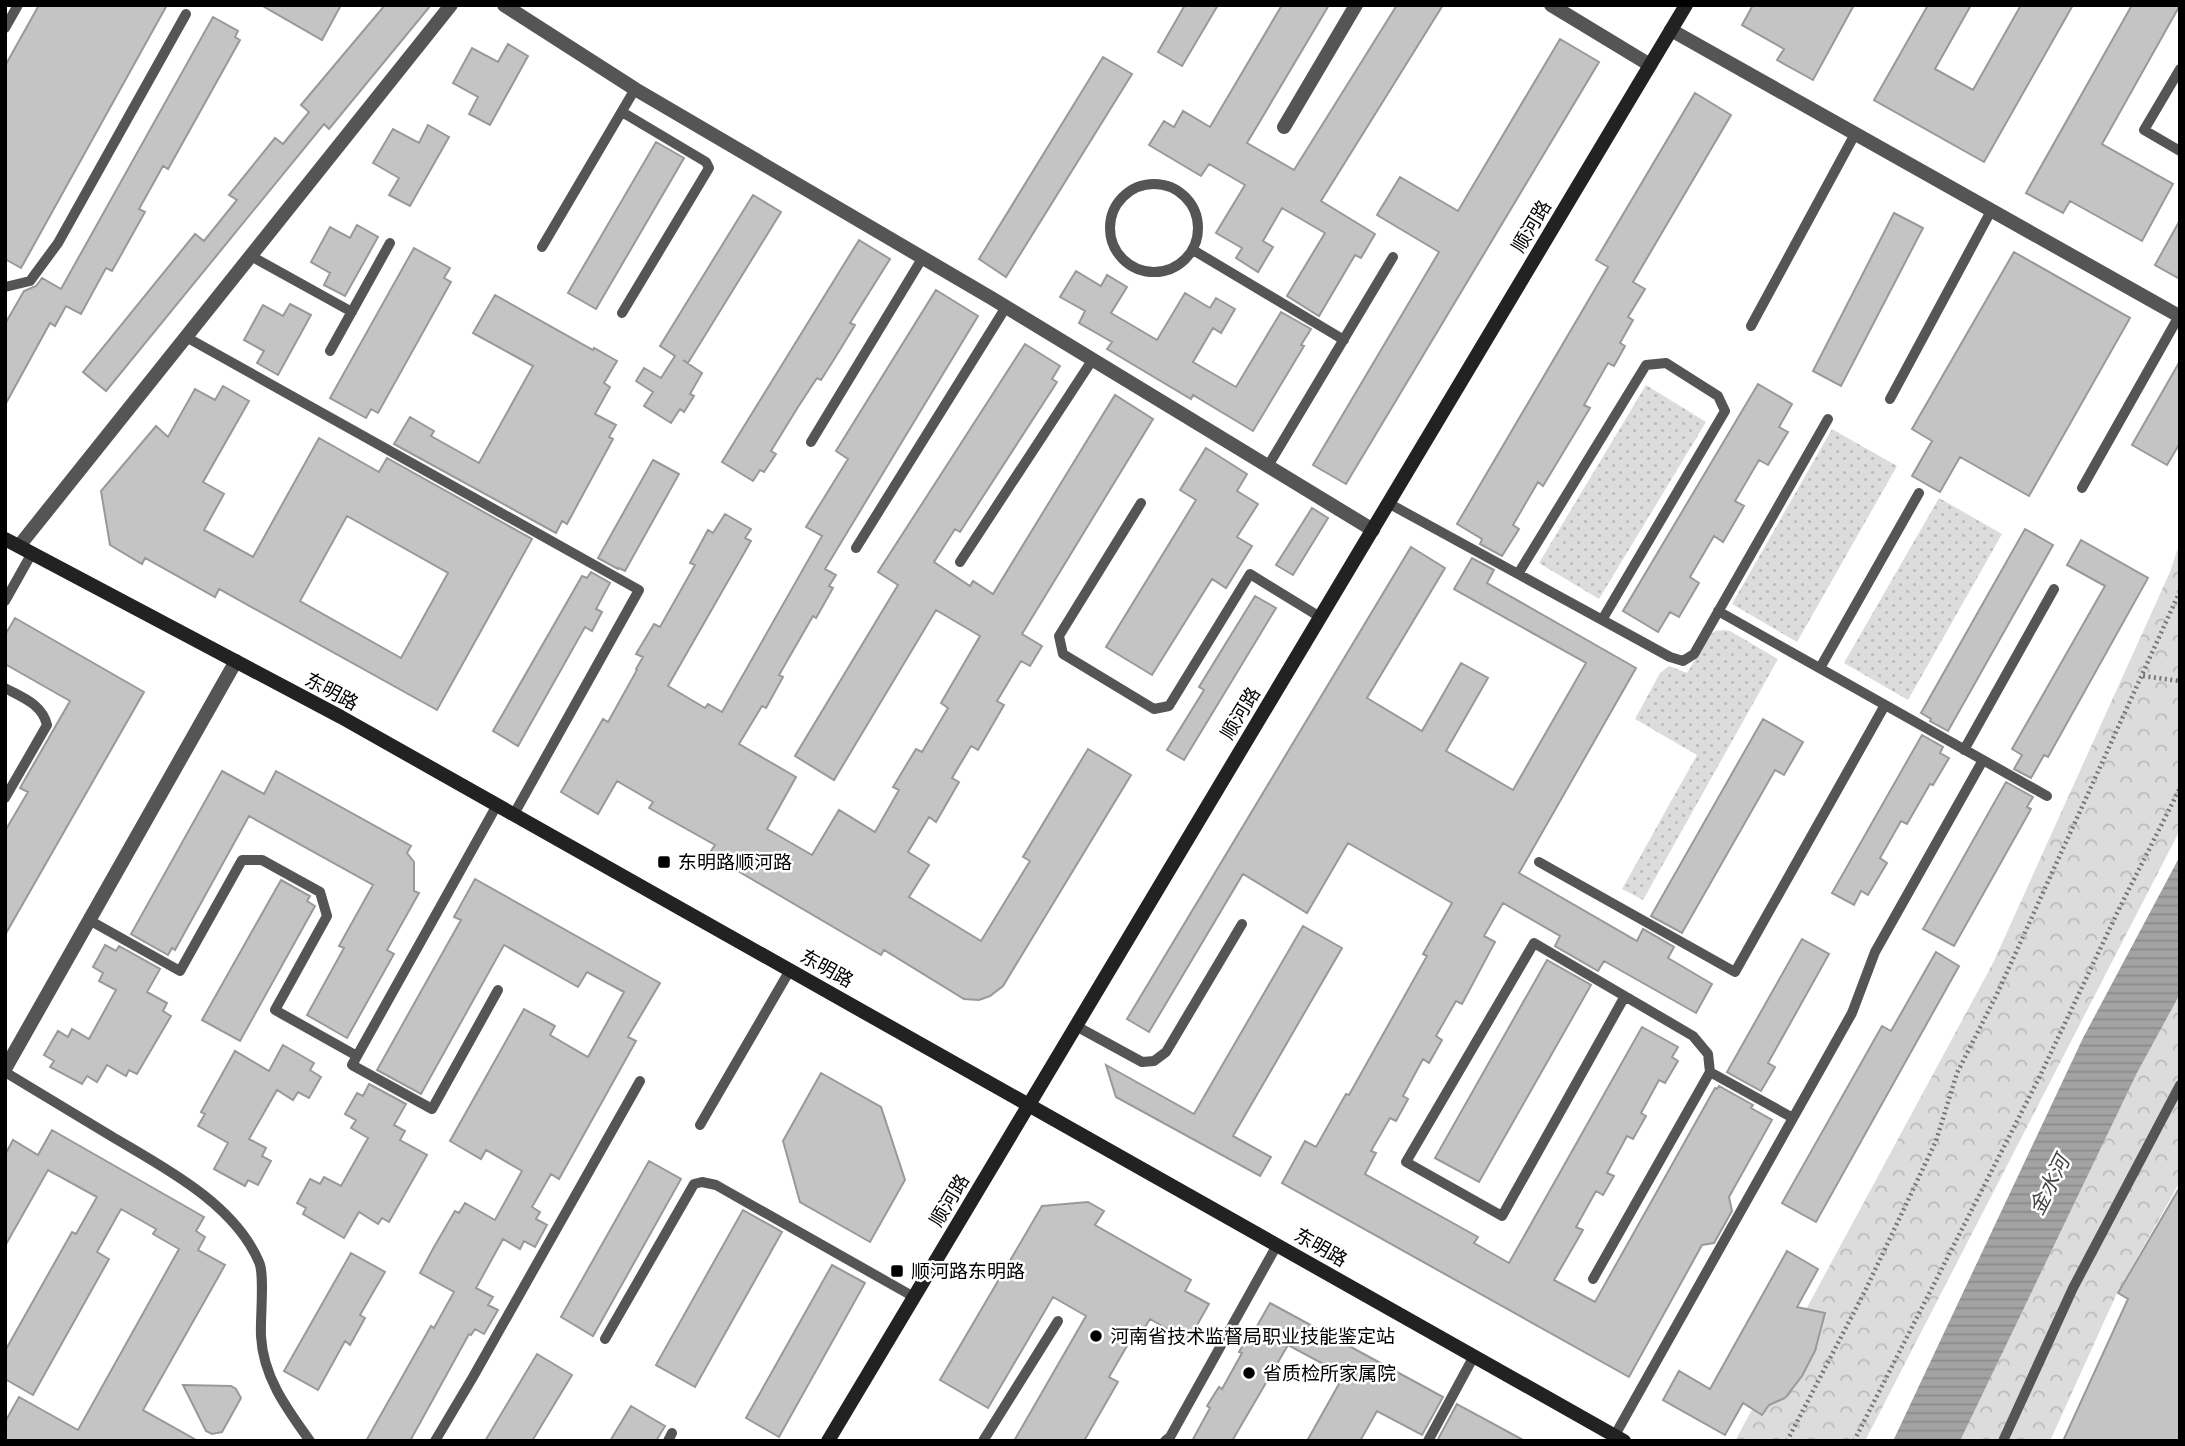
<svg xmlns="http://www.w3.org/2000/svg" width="2185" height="1446" viewBox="0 0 2185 1446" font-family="'PT Sans Narrow','Noto Sans SC',sans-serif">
<defs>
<pattern id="grass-dots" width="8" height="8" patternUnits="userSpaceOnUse" patternTransform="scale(1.75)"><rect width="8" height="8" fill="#dcdcdc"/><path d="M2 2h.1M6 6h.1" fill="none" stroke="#bbb" stroke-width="1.8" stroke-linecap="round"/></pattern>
<pattern id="park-crowns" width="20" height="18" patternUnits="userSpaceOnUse" patternTransform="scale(1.75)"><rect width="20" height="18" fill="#dcdcdc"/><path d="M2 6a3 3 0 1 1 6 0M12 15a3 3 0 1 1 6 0" fill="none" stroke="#bbb"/></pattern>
<pattern id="water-rules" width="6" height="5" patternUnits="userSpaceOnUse" patternTransform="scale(1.75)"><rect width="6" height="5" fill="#a3a3a3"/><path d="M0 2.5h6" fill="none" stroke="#8b8b8b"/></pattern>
</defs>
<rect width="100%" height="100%" fill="#fff"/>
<path fill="url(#grass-dots)" d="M1646,385L1706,422L1599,599L1539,563Z
M1832,429L1897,466L1797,642L1732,604Z
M1939,498L2002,534L1908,700L1844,663Z
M1724,630L1730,631L1778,659L1643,900L1622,889L1697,755L1635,719L1660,673L1669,666L1687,673L1710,635L1715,631Z"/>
<path fill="url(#park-crowns)" d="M2180,542V830L1865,1441H1735L1993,963L2170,572Z
M2180,994V1182L2117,1293L2050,1441H1960L2137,1073Z"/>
<path fill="url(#water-rules)" d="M2180,856V994L2137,1073L1960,1441H1893L2083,1038Z"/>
<path fill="#c4c4c4" stroke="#999" stroke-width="2" fill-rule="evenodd" d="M39,5H167L21,268L5,259V66Z
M261,5H341L322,40Z
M385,5H431L329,129L324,124L106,391L83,372L195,234L204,241L237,200L229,195L275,138L283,144L309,112L301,105Z
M1185,5H1218L1182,66L1158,52Z
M1282,5H1329L1247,143L1294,170L1397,5H1443L1321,201L1375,234L1361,258L1355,255L1319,316L1287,296L1325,233L1282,208L1263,241L1273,247L1258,272L1236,258L1242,248L1216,233L1245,185L1209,164L1201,176L1149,145L1164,121L1174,127L1183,111L1210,127Z
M1753,5H1854L1813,80L1777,60L1784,49L1742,25Z
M1928,5H1971L1935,69L1973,90L2021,5H2073L1984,162L1874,100Z
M2132,5H2180L2102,144L2173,184L2142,241L2070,201L2063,213L2026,193Z
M213,17L238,31L235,37L240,40L168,169L163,166L139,209L145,212L112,271L106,268L81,314L66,306L55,326L50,323L5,405V324L24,291L36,286L42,278L61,289Z
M1560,39L1599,62L1346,484L1313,465L1439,252L1377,215L1400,177L1458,211Z
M508,44L528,56L490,125L469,114L478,97L453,83L472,48L498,62Z
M1103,57L1132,74L1006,277L979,259Z
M1695,93L1731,115L1633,282L1645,289L1628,317L1633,320L1620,343L1625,346L1614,366L1608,363L1584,405L1590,408L1543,486L1538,482L1513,525L1519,529L1502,556L1480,544L1482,539L1457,524L1608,267L1596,260Z
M428,125L449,137L410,206L389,195L399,178L373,163L393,129L419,143Z
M656,142L684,158L596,309L568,293Z
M753,195L781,212L688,363L683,360L702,373L690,394L694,396L684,412L680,409L671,423L644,406L653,392L636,381L644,368L661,378L675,356L660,346Z
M1894,213L1923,228L1841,386L1813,371Z
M2180,220V279L2155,265Z
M357,225L378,237L345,296L324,285L330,273L311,262L330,227L350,238Z
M859,240L890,259L850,323L855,325L838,353L821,380L817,378L798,407L771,451L776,454L764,472L760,470L753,481L722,462Z
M414,248L450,268L444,278L451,282L378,413L371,409L366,418L330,398Z
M2014,252L2130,318L2029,496L1960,457L1940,492L1912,476L1932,441L1912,429Z
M1076,271L1101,286L1107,275L1127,287L1111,313L1157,340L1185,293L1210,308L1216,298L1235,309L1221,333L1213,328L1193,362L1236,387L1281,312L1311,329L1301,345L1304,346L1253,431L1193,395L1191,399L1107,349L1112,342L1079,323L1085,311L1060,297Z
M936,290L978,316L825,569L836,575L829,586L833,588L816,618L813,616L779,675L783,677L766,708L762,706L739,744L796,777L767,829L812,855L839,810L875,832L899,790L893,787L916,749L922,752L948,708L941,703L980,636L936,610L834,780L795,756L898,585L878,572L1025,344L1060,366L1052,379L1057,382L960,532L955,529L934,562L970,586L973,581L993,594L1115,395L1153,419L1022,634L1042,646L1030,666L1021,661L997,701L1004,705L978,750L971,746L952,778L959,782L936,822L929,817L908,852L929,865L909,897L981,941L1030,861L1023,857L1088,749L1131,775L1003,986L990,996L979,1000L964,999L884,950L881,955L709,854L715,845L649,808L653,802L617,781L598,814L561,792L603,719L608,722L637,670L636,669L643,657L636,654L654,624L660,627L695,565L690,563L708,530L713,533L725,514L751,529L745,538L751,541L668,686L705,708L708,704L722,712L822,536L806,527L848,459L836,451Z
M495,295L593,350L594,348L617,361L604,383L610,387L595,414L616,425L609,437L613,439L567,524L562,521L556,533L394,444L410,417L434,431L431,436L479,463L533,366L473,333Z
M290,304L311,315L278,375L257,363L264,351L244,340L263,305L283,316Z
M2180,361V443L2167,465L2132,445Z
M1758,384L1792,404L1779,427L1788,432L1768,465L1759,460L1735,501L1744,506L1723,542L1714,536L1690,577L1699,583L1679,617L1670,612L1658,632L1623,611Z
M223,386L249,401L203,482L224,494L204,530L253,557L319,438L379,472L387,458L532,539L437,710L219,589L215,597L145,558L142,564L110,545L101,491L156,426L168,437L195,389L215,400ZM347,516L448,573L401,658L300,601Z
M1206,448L1247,474L1237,491L1258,504L1237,537L1252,546L1226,588L1212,579L1152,675L1106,647L1196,500L1180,490Z
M653,460L679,474L625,571L619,568L618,569L598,558Z
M1312,508L1328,518L1293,575L1276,565Z
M2025,529L2053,545L1948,731L1930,721L1931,719L1921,713Z
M2081,540L2148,578L2048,757L2044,755L2031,778L2014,769L2022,755L2012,749L2105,586L2067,565Z
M1411,547L1445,568L1367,698L1422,731L1461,663L1488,678L1446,751L1513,790L1586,663L1454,589L1472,558L1494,570L1487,583L1636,668L1519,873L1637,941L1643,929L1674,947L1668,958L1712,984L1696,1013L1604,961L1598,971L1555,946L1560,936L1503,903L1484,936L1495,942L1462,1004L1456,1001L1436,1036L1442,1040L1429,1063L1423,1059L1403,1096L1408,1099L1396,1121L1390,1118L1371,1151L1376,1153L1365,1174L1478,1237L1474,1243L1509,1263L1642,1027L1678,1047L1672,1057L1678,1061L1665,1083L1659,1080L1641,1113L1646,1116L1633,1139L1627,1136L1607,1173L1614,1176L1603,1195L1596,1191L1576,1227L1583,1230L1554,1280L1595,1302L1715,1088L1717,1089L1719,1086L1753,1105L1751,1108L1772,1120L1729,1197L1732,1211L1714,1243L1702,1245L1629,1377L1282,1183L1305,1141L1316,1147L1346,1094L1349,1095L1427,956L1423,954L1452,903L1348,843L1307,913L1243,874L1149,1032L1127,1019Z
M591,572L610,583L596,609L602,612L592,631L585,627L518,746L493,731L582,576L587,578Z
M1255,596L1276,608L1184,760L1167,750L1204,690L1199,687Z
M15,618L144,692L5,935V831L28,792L20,788L70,701L5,664V635Z
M1763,719L1803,742L1784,775L1775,770L1682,933L1651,916Z
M1922,735L1943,747L1940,753L1949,758L1933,785L1930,784L1907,824L1901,821L1880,858L1887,863L1868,895L1861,891L1854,905L1832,893Z
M222,771L264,794L276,771L411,846L407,853L414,862V891L419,893L387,950L394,954L347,1038L307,1015L344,948L339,946L373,885L249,816L175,950L172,948L168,955L131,934Z
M2006,782L2033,797L2027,807L2031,809L1954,946L1923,929Z
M475,879L660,983L628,1037L636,1041L559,1179L551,1174L532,1207L540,1212L536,1219L547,1225L535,1247L524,1241L520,1249L503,1239L476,1288L493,1297L488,1305L498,1310L484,1334L475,1329L471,1335L469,1334L410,1441H366L431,1326L434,1328L454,1292L420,1273L434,1247L455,1211L459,1213L465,1203L495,1220L522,1171L486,1150L481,1159L450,1141L524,1009L555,1026L550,1035L588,1057L624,992L587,972L578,987L504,945L421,1094L377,1070L461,920L454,917Z
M281,880L310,896L307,901L315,906L240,1041L202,1020Z
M1303,926L1342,948L1233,1136L1271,1157L1260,1176L1116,1097L1106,1065L1194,1114Z
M1802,939L1829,954L1768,1063L1775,1067L1761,1091L1727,1072Z
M105,945L116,951L119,946L160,969L147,992L167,1003L163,1011L171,1016L137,1074L129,1070L126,1076L107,1065L97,1082L87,1076L82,1084L50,1067L54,1061L44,1055L58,1031L68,1037L72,1029L89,1039L116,990L99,981L103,973L93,967Z
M1936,952L1959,966L1816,1222L1782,1203L1882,1026L1891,1031Z
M1547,960L1591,985L1479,1182L1435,1158Z
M283,1045L314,1063L310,1070L321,1077L309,1098L298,1092L293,1100L277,1090L249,1139L266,1148L262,1156L271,1161L258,1185L248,1180L245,1186L214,1169L228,1143L198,1126L205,1114L201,1112L235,1051L269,1071Z
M821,1073L881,1107L905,1180L870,1242L800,1202L783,1141Z
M369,1084L406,1104L394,1125L405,1131L400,1140L427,1155L389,1222L382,1218L378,1224L359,1212L344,1238L303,1214L306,1208L297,1203L310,1179L320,1184L324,1177L341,1186L368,1138L351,1128L356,1120L345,1114L357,1093L363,1096Z
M52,1130L204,1217L196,1231L205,1237L198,1250L225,1265L143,1410L198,1441H5V1422L19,1397L78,1430L179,1249L153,1234L156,1229L121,1209L97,1252L109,1259L33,1395L5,1379V1351L72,1232L76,1234L97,1197L48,1170L5,1246V1155L13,1140L38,1155Z
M649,1161L681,1179L593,1336L561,1317Z
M2180,1187V1441H2063L2128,1299L2118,1293Z
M1088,1202L1104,1211L1095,1225L1191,1280L1185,1291L1209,1304L1188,1341L1150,1319L1136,1342L1131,1339L1109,1377L1118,1382L1084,1441H1014L1086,1316L1053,1297L988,1408L940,1380L1042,1206Z
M743,1210L782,1232L695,1387L656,1365Z
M1787,1251L1818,1269L1797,1307L1825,1313L1815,1351L1802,1376L1785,1398L1769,1405L1762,1415L1743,1403L1725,1435L1663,1400L1679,1371L1710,1389Z
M351,1253L385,1272L360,1315L365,1318L350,1345L345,1341L318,1390L284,1371Z
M832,1265L865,1283L779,1437L746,1418Z
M1270,1303L1443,1397L1422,1435L1377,1411L1360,1441H1307L1344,1375L1288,1345L1232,1441H1192L1210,1408L1207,1406L1219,1387L1222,1389L1242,1353L1239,1352L1249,1334L1252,1335Z
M537,1354L572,1375L532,1441H485Z
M183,1385L231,1386L236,1389L241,1398L222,1432L212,1434L206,1431Z
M1457,1404L1462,1407L1525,1441H1437Z
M631,1406L665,1426L656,1441H610Z"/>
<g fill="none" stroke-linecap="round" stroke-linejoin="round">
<path stroke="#777" stroke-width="4.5" stroke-dasharray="2 3.5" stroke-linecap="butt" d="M2143,676L2180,681
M1787,1441L1866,1289L1936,1141L1957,1073L1997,994L2180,591
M1854,1441L2039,1078L2119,909L2180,788"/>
<path stroke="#555" stroke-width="10" d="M5,28L18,5
M2180,69L2144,130L2180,151
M622,112L706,162L709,168L622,313
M1110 228a44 44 0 1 1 88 0a44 44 0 1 1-88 0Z
M542,247L635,89
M1193,250L1344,340
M251,256L352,312
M5,287L30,281L58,243L186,14
M1751,326L1855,134
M186,337L639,590L514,814
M330,351L390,243
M1890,399L1991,211
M811,442L923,257
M1268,466L1393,257
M2082,488L2179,316
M1141,503L1059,636L1063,654L1154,709L1169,706L1250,574L1320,617
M1388,503L1670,657L1683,661L1694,654L1828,419
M856,548L1006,307
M960,562L1093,359
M1518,574L1646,365L1666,363L1718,396L1725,411L1602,620
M5,601L32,553
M1718,611L2047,796
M1820,668L1919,493
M5,688C23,698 42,704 47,725L5,798
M1964,750L2054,589
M1539,862L1735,972L1885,705
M89,920L180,971L242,860H262L320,892L327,916L275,1010L357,1056L352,1065L432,1109L498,990
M1625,996L1502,1216L1406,1162L1534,943L1693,1036L1708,1054L1710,1072L1793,1118
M1076,1026L1142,1062L1154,1061L1166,1052L1242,924
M357,1056L497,805
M5,1072C40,1093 76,1115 111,1136C163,1167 234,1203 259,1262C265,1274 260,1319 261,1336C263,1377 287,1409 310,1441
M700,1125L790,970
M1593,1279L1710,1072
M605,1339L694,1184L702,1182L716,1185L914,1297
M1615,1435L1852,1013L1875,952L1983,760
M435,1441L473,1377L640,1081
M668,1441L672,1433
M983,1441L1058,1321
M1165,1441L1170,1437L1277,1245
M1428,1441L1474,1356
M2003,1441L2073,1288L2180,1085"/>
<path stroke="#555" stroke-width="14" d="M504,5L635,89L993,299L1373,530
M1551,5L1650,65
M1671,30L2179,316
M1284,127L1356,5
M19,546L451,5
M5,1069L236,661"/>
<path stroke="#222" stroke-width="14" d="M5,539L341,717L1624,1441
M828,1441L1686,5"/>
</g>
<g fill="#000" stroke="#fff" stroke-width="2.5">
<rect x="657" y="855" width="14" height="14" rx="3.5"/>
<rect x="890" y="1264" width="14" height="14" rx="3.5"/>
<circle cx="1096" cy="1336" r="7"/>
<circle cx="1249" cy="1373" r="7"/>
</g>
<g text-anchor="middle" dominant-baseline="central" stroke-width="5" stroke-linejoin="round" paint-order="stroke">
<g font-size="19" fill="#000" stroke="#fff">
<text transform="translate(1531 226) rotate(-59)">顺河路</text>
<text transform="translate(332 691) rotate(28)">东明路</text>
<text transform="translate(1240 713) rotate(-59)">顺河路</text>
<text transform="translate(827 968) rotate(29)">东明路</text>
<text transform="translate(949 1200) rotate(-59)">顺河路</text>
<text transform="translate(1321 1247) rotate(30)">东明路</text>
</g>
<g font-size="19" fill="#000" stroke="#fff" text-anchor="start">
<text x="678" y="862">东明路顺河路</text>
<text x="911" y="1271">顺河路东明路</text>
<text x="1110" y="1336">河南省技术监督局职业技能鉴定站</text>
<text x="1263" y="1373">省质检所家属院</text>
</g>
<g font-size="21" font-style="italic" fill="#444" stroke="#fff">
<text transform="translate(2049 1185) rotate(-63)">金水河</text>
</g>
</g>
<rect width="2185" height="1446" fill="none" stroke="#000000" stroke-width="14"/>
</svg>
